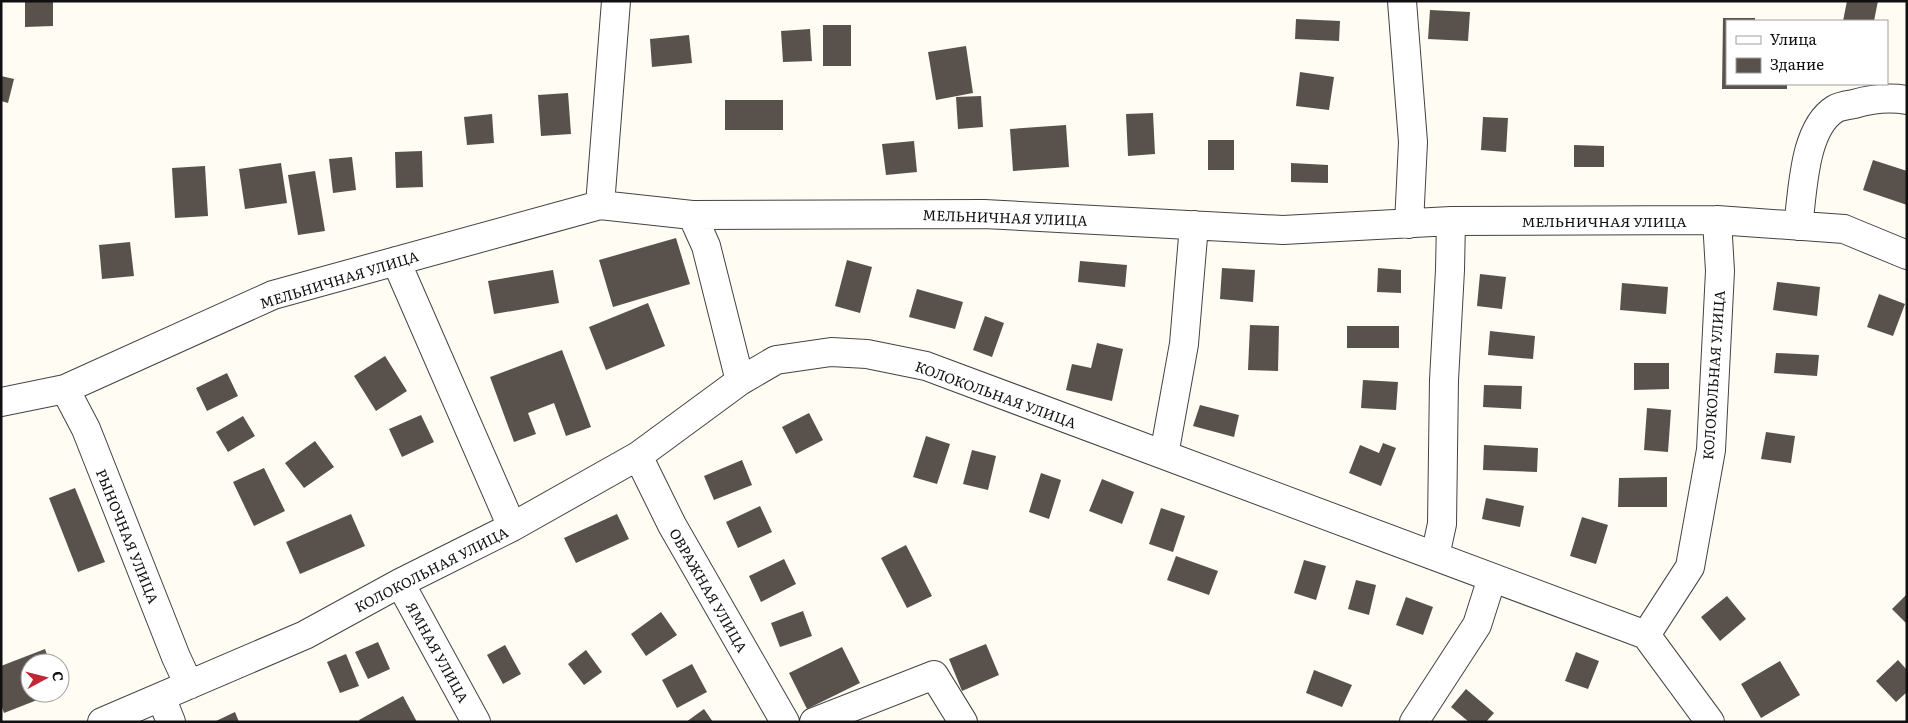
<svg xmlns="http://www.w3.org/2000/svg" width="1908" height="723" viewBox="0 0 1908 723" font-family="Literata,serif">
<rect width="100%" height="100%" fill="#fffcf4"/>
<path fill="#59514c" d="M25,1H53V26L25,27Z
M1847,1H1878L1874,21H1843Z
M1430,10L1470,12L1468,41L1428,39Z
M1723,18H1755V21H1727V84H1787V89H1722Z
M1296,19L1340,21L1339,41L1295,39Z
M823,25H851V66H823Z
M810,29L812,61L783,62L781,31Z
M689,35L692,63L652,67L650,39Z
M966,46L973,93L936,100L928,52Z
M1300,72L1334,77L1329,110L1296,106Z
M1,76L14,79L8,103L1,101Z
M568,93L571,134L541,136L538,95Z
M981,96L983,127L958,129L956,97Z
M725,100H783V130H725Z
M1153,113L1155,154L1128,156L1126,114Z
M492,114L494,143L467,145L464,117Z
M1483,117L1508,118L1506,152L1481,150Z
M1066,125L1069,167L1013,171L1010,129Z
M1208,140H1234V170H1208Z
M914,141L917,172L886,175L882,144Z
M1574,145L1604,146V167H1574Z
M422,151L423,187L396,188L395,152Z
M352,157L356,190L333,193L329,159Z
M1873,160L1907,171V205L1863,190Z
M281,163L287,203L245,209L239,169Z
M1291,163L1328,165V183L1291,182Z
M205,166L208,216L175,218L172,168Z
M315,171L325,231L298,235L288,175Z
M676,238L690,284L613,307L599,260Z
M130,242L134,276L102,279L99,245Z
M847,260L872,267L860,313L835,306Z
M1080,261L1127,265L1125,287L1078,282Z
M1222,268L1255,270L1253,302L1220,299Z
M1378,268L1401,270V293L1377,292Z
M553,270L559,303L494,314L488,281Z
M1480,274L1506,277L1502,309L1477,306Z
M1777,282L1820,287L1817,316L1773,310Z
M1622,283L1668,287L1666,314L1620,310Z
M917,289L963,302L955,329L909,317Z
M1879,294L1905,304L1893,336L1867,327Z
M648,303L665,346L606,370L589,327Z
M985,316L1004,323L992,357L973,350Z
M1250,325L1279,326L1278,371L1248,370Z
M1347,326H1399V348H1347Z
M1490,331L1535,336L1533,359L1488,355Z
M1097,343L1123,349L1112,401L1066,390L1072,364L1091,368Z
M562,350L591,427L566,436L554,403L528,413L536,434L514,442L490,377Z
M1776,353L1819,355L1817,376L1774,373Z
M385,356L407,391L376,411L354,376Z
M1634,363H1669V389L1634,390Z
M227,373L238,396L207,411L196,388Z
M1363,380L1398,382L1396,410L1361,408Z
M1484,385L1522,386L1521,409L1483,407Z
M1200,405L1239,415L1234,437L1193,426Z
M1647,408L1671,410L1668,452L1644,450Z
M809,413L823,440L796,454L782,427Z
M421,415L434,442L402,457L389,429Z
M243,416L255,436L228,452L216,432Z
M1766,432L1795,436L1791,463L1761,459Z
M926,436L950,444L937,484L913,477Z
M315,441L334,467L304,488L285,463Z
M1383,443L1396,448L1381,486L1349,473L1360,445L1379,453Z
M1484,445L1538,448L1537,472L1483,470Z
M972,450L996,456L988,490L963,484Z
M742,460L752,485L714,500L704,476Z
M264,468L285,511L254,526L233,482Z
M1041,473L1061,480L1049,519L1029,512Z
M1667,477V507H1618L1619,478Z
M1102,479L1134,492L1122,524L1089,511Z
M75,488L105,562L78,572L49,498Z
M1486,498L1524,506L1520,527L1482,519Z
M760,506L772,532L738,548L726,522Z
M1161,508L1185,516L1173,552L1149,544Z
M351,514L365,546L300,574L286,542Z
M617,514L629,539L576,563L564,538Z
M1582,517L1608,525L1596,564L1570,556Z
M906,545L932,596L907,608L881,558Z
M1176,556L1218,571L1209,595L1167,580Z
M784,559L796,584L761,602L749,576Z
M1304,560L1326,566L1316,600L1294,593Z
M1356,580L1376,585L1369,615L1348,609Z
M1907,594V624L1892,609Z
M1727,596L1746,619L1720,641L1701,617Z
M1406,597L1433,607L1423,635L1396,625Z
M803,611L812,636L780,647L771,623Z
M661,612L677,635L646,656L631,634Z
M378,642L390,669L368,679L355,652Z
M986,644L999,675L962,691L949,659Z
M505,645L521,674L503,684L487,655Z
M842,647L860,683L807,709L789,673Z
M45,649L50,663H30V693H55L4,713L1,705V666Z
M586,650L602,672L584,685L568,664Z
M1576,652L1599,661L1588,689L1565,681Z
M346,654L359,686L340,693L327,662Z
M1898,660L1907,670V692L1896,702L1876,681Z
M1780,661L1800,695L1761,718L1741,684Z
M692,664L707,692L677,708L662,680Z
M1314,670L1352,685L1342,707L1306,693Z
M1466,689L1494,713L1486,722H1469L1451,707Z
M403,696L417,722H360L359,720Z
M704,709L713,722H686Z
M235,712L239,722H214Z"/>
<g fill="none" stroke-linecap="round" stroke-linejoin="round">
<g stroke="#434343" stroke-width="30">
<path id="minor" d="M1402,1L1413,142L1409,224
M600,205L616,1
M692,215L706,246L740,381
M1798,226C1803,193 1803,129 1835,109C1840,106 1848,105 1854,104C1871,99 1889,97 1907,100
M396,261L512,527
M65,389L86,429L176,657L189,685
M1,402L65,389L273,295L600,205L692,215L984,214L1283,230L1451,221L1717,220L1844,229L1907,255
M1164,455L1184,344L1194,225
M638,456L672,525L785,722
M1435,556L1442,524L1444,380L1450,270L1451,221
M400,583L476,722
M1646,635L1690,567L1711,450L1720,271L1717,220
M161,697L171,722
M102,722L305,635L400,583L512,527L638,456L740,381L776,360L831,352L867,354L926,366L1646,635L1710,722
M814,722L934,675L963,722
M1414,722L1477,625L1492,578"/>
</g>
<use href="#minor" stroke="#fff" stroke-width="28"/>
</g>
<g text-anchor="middle" dominant-baseline="central" stroke-width="5" stroke-linejoin="round" paint-order="stroke">
<g font-size="14" fill="#101010" stroke="#fff">
<text transform="translate(1005 217) rotate(2)">МЕЛЬНИЧНАЯ УЛИЦА</text>
<text x="1604" y="221">МЕЛЬНИЧНАЯ УЛИЦА</text>
<text transform="translate(339 279) rotate(-17)">МЕЛЬНИЧНАЯ УЛИЦА</text>
<text transform="translate(1713 375) rotate(-86)">КОЛОКОЛЬНАЯ УЛИЦА</text>
<text transform="translate(996 394) rotate(20)">КОЛОКОЛЬНАЯ УЛИЦА</text>
<text transform="translate(128 536) rotate(68)">РЫНОЧНАЯ УЛИЦА</text>
<text transform="translate(431 569) rotate(-27)">КОЛОКОЛЬНАЯ УЛИЦА</text>
<text transform="translate(709 590) rotate(60)">ОВРАЖНАЯ УЛИЦА</text>
<text transform="translate(438 652) rotate(61)">ЯМНАЯ УЛИЦА</text>
</g>
</g>
<rect width="1908" height="723" fill="none" stroke="#101010" stroke-width="5"/>
<rect x="1726" y="20" width="162" height="65" fill="#ffffff" stroke="#9f9f9f"/>
<rect x="1736" y="36" width="25" height="8" fill="#ffffff" stroke="#9f9f9f"/>
<text x="1770" y="45" font-size="15" fill="#101010">Улица</text>
<rect x="1736" y="58" width="25" height="15" fill="#59514c" stroke="#9f9f9f"/>
<text x="1770" y="70" font-size="15" fill="#101010">Здание</text>
<g transform="translate(45 678) rotate(83)"><circle r="24" fill="#ffffff" stroke="#9f9f9f"/>
<path d="M0-4L9 19L0 12L-9 19Z" fill="#c12837"/>
<text y="-8" font-size="14" font-weight="bold" text-anchor="middle" fill="#101010">С</text>
</g>
</svg>
